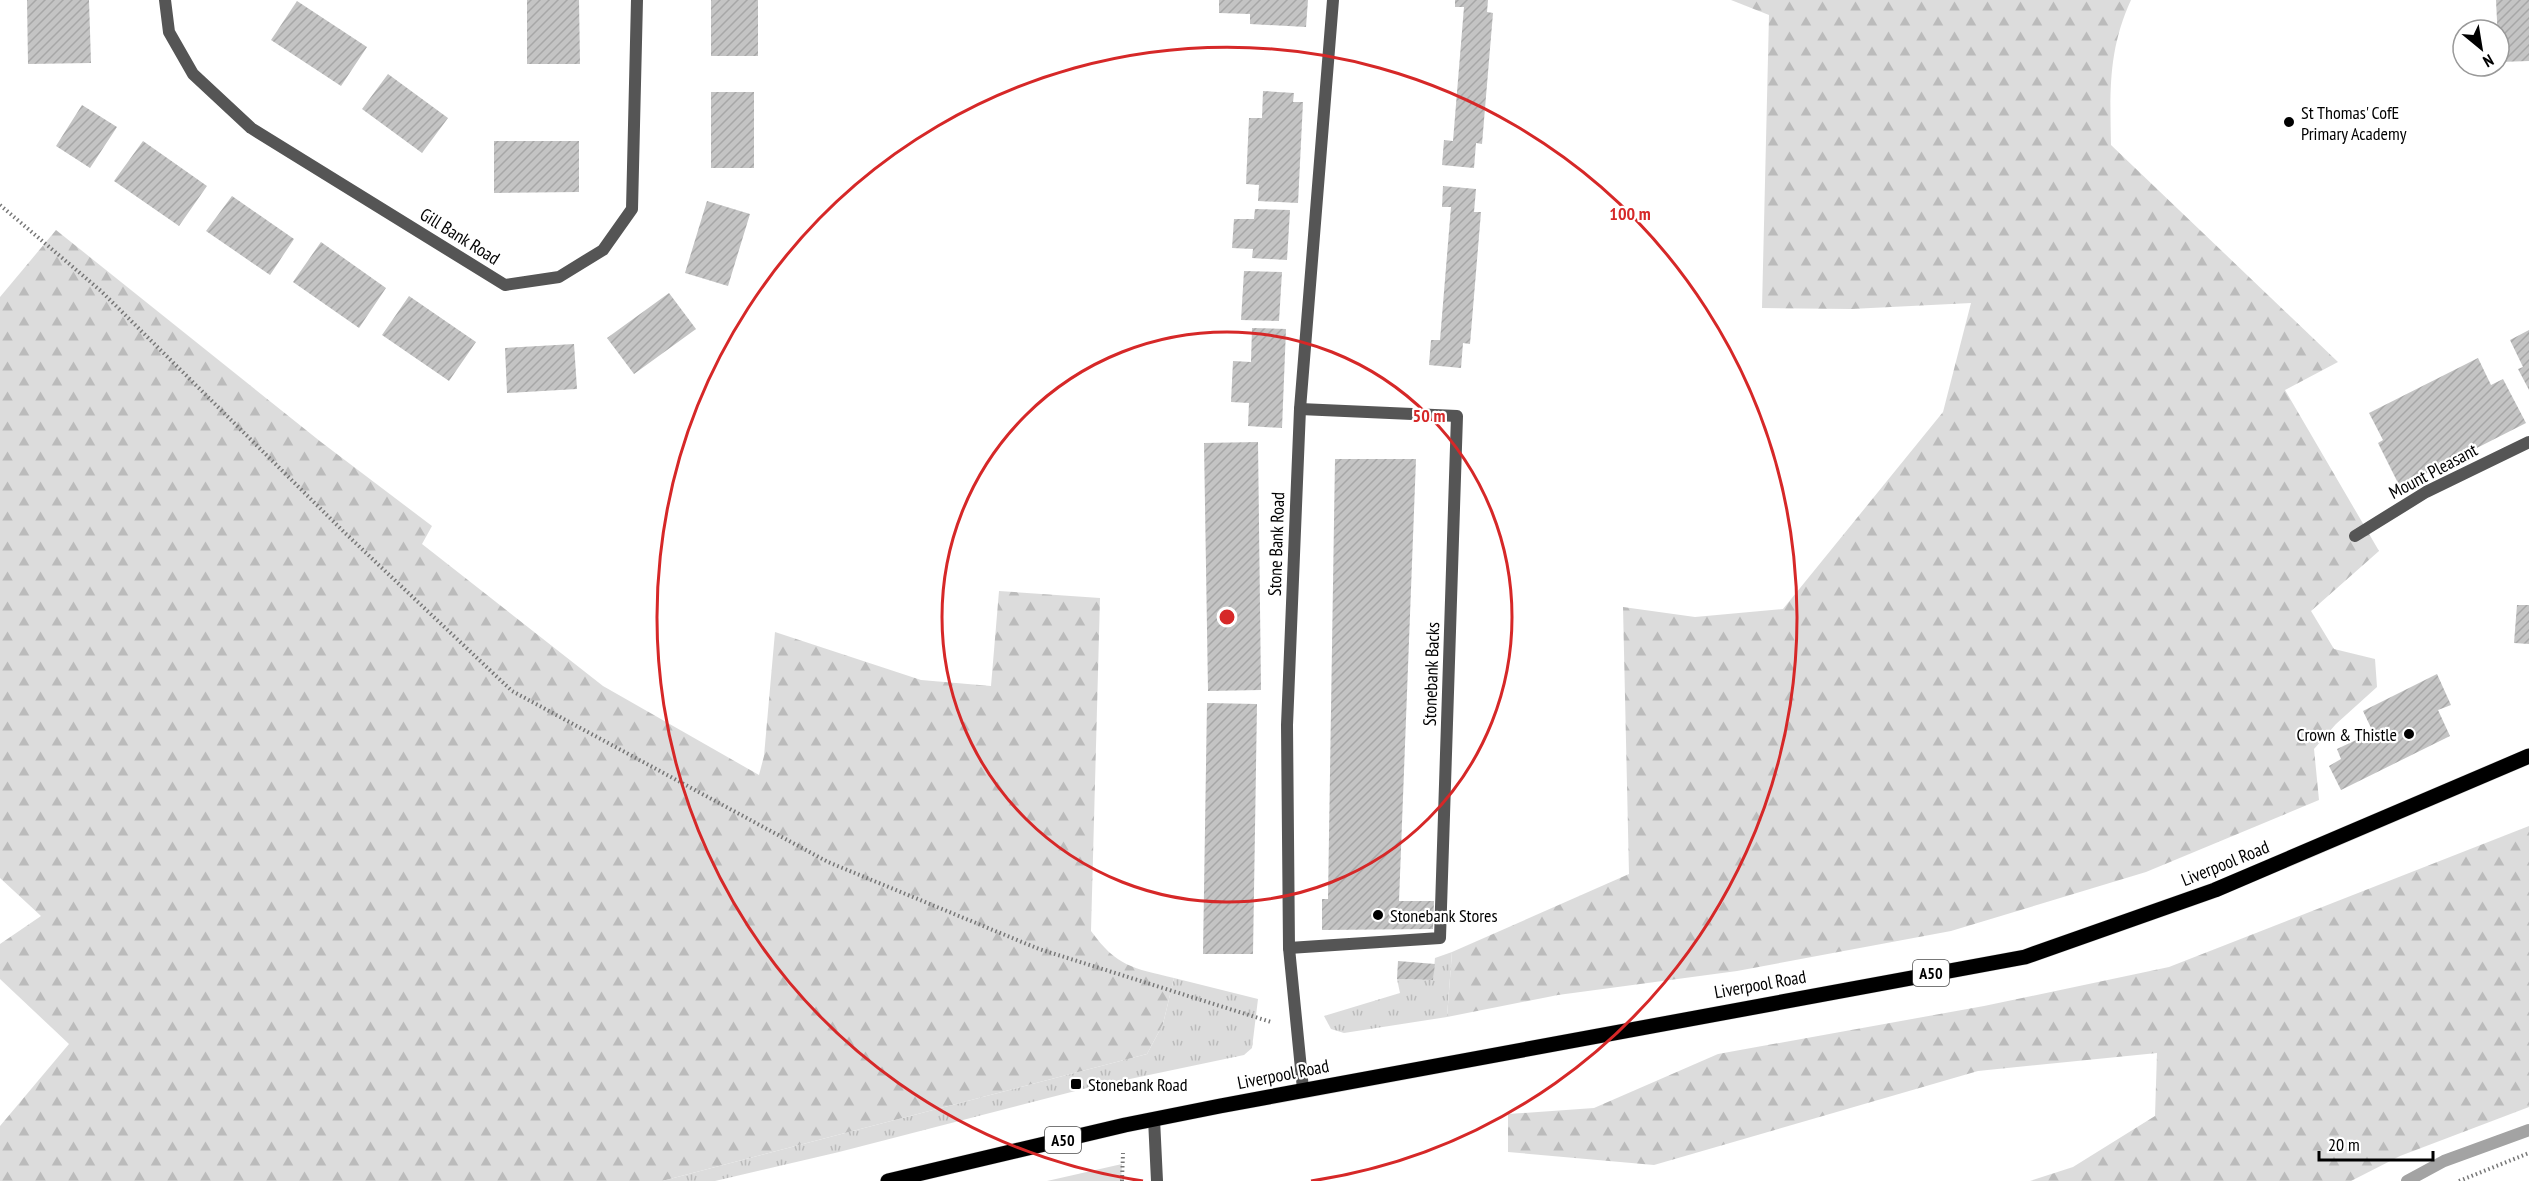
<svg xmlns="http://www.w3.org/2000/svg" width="2529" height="1181" viewBox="0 0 2529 1181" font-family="'PT Sans Narrow',sans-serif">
<defs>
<pattern id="grass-tufts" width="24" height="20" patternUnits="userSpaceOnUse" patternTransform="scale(1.5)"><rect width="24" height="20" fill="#dcdcdc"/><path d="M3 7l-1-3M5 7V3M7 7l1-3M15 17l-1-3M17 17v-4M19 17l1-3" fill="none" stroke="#bbb"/></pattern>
<pattern id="forest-firs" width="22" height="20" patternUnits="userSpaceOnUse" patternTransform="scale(1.5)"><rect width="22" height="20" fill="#dcdcdc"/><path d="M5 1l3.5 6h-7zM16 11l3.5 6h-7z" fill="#bbb"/></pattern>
<pattern id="building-hatch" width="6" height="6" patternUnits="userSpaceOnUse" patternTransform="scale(1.5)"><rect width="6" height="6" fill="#c4c4c4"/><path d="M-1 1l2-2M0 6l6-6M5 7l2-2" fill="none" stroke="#a7a7a7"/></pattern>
</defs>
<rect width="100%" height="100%" fill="#fff"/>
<path fill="url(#grass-tufts)" d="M1452,952L1447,1017L1344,1033L1331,1029L1324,1016L1400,993L1397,979L1433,980L1435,958Z
M1174,978L1258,999L1252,1048L1244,1055L1087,1088L839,1152L715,1181H662L1147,1054L1163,1024Z"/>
<path fill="url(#forest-firs)" d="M1731,0H2131C2108,50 2110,91 2111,145L2338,362L2285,390L2379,551L2311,611L2334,649L2375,659L2377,687L2336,724L2314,749L2319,800L2146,872L1951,931L1737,971L1558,995L1447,1017L1452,952L1629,874L1623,607L1695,617L1783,609L1943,412L1971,303L1851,309L1762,308L1769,15Z
M56,230L321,442L432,526L422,544L603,686L759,775L764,756L775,632L921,680L991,686L999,591L1100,598L1091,931C1117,967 1133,968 1174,978L1163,1024L1147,1054L662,1181H0V1126L69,1044L0,979V944L41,916L0,878V297Z
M2529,826V1107L2400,1156L2351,1181H2030L2073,1167L2155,1116L2157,1053L1978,1071L1654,1165L1508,1152V1114L1594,1108L1718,1054L1984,1006L2169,967Z"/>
<path fill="#dcdcdc" d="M1122,1164L1121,1181H1047Z"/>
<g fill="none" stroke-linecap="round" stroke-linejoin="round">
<path stroke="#a3a3a3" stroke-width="12" d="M2407,1181L2444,1161L2529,1130"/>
</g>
<path fill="url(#building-hatch)" d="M27,0H89L91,63L28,64Z
M527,0H579L580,64H527Z
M711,0H758V56H711Z
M1219,0H1308L1306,27L1250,24V14L1219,13Z
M1455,0H1488L1487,12L1493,13L1482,144L1476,143L1474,168L1442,165L1444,140L1453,141L1464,7H1455Z
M2496,0H2529V61L2499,62Z
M297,1L367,47L341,86L271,40Z
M388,74L448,118L422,153L362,109Z
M1263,91L1294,93L1293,102H1303L1298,203L1258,201L1259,185L1246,184L1249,118H1262Z
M711,92H754V168H711Z
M82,105L117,127L90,168L56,146Z
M143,141L207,186L179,226L114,181Z
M494,141H579V192L494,193Z
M1443,186L1476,189L1474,212H1481L1470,344L1463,343L1461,368L1429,365L1431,340H1440L1451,207H1442Z
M232,196L294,239L270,275L206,231Z
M707,201L750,214L728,286L685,273Z
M1255,209L1290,210L1287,260L1252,258L1253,249L1232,248L1234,219H1254Z
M321,242L386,288L359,328L293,282Z
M1244,271L1282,272L1279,321L1241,320Z
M669,293L696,329L634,374L607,338Z
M409,296L476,342L449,381L382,335Z
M1252,328L1286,329L1282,428L1248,426L1249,403L1231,402L1233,361L1251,362Z
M2529,330V390L2518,369L2523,367L2510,340Z
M574,344L577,389L507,393L505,348Z
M2478,358L2491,385L2503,379L2526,423L2400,487L2378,443L2383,440L2369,413Z
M1258,442L1261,690L1208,691L1204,443Z
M1335,459H1416L1399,901H1434L1433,929L1322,930V899H1328Z
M2517,605H2529V644L2514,643Z
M2437,674L2451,705L2438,710L2450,736L2341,790L2329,766L2341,759L2337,749L2373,732L2363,711Z
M1207,703L1257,704L1253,954H1203Z
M1398,961L1435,964L1433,980L1397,979Z"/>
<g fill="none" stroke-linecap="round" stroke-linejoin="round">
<g stroke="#dbdbdb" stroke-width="16">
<path id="primary" d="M888,1181L1125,1125L1220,1106L2025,957L2215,890L2529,756"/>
</g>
<path stroke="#777" stroke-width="4" stroke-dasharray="1.5 3" stroke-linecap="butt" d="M0,205L101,291L345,533L512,691L828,862L1039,949L1271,1022
M1122,1181L1123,1153
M2459,1181L2529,1153"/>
<path stroke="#555" stroke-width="12" d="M1289,948L1440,938L1457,416L1300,409"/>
<path stroke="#555" stroke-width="12" d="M165,0L169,32L193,74L251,128L505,285L559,277L603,250L632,209L637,0
M2355,536L2426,492L2529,442
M1303,1089L1289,948L1287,725L1300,409L1333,0
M1154,1119L1157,1181"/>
<use href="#primary" stroke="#000" stroke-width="15"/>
</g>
<g fill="none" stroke="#d62828" stroke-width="3">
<circle cx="1227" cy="617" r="285"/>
<path d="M1143 1181A570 570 0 1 1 1311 1181"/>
</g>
<g fill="#000" stroke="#fff" stroke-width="2">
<circle cx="2289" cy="122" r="6"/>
<circle cx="2409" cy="734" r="6"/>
<circle cx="1378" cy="915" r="6"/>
<rect x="1070" y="1078" width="12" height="12" rx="3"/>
</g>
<g text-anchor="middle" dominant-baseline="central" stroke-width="4.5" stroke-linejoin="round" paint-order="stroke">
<g fill="#fff" stroke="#4c4c4c" stroke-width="1.5">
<rect x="1913" y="960" width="36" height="26" rx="4.5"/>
<rect x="1045" y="1127" width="36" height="26" rx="4.5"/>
</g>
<g font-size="16" font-weight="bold" fill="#000">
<text x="1931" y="973">A50</text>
<text x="1063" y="1140">A50</text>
</g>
<g font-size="18" fill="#000" stroke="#fff" text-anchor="start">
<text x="2301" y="112">St Thomas' CofE<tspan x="2301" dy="21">Primary Academy</tspan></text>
<text x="2397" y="734" text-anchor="end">Crown &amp; Thistle</text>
<text x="1390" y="915">Stonebank Stores</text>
<text x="1088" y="1084">Stonebank Road</text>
</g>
<g font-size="18" fill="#000" stroke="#fff">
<text transform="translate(460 236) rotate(32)">Gill Bank Road</text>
<text transform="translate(2433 471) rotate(-28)">Mount Pleasant</text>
<text transform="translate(1276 544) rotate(-88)">Stone Bank Road</text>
<text transform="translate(1431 674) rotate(-88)">Stonebank Backs</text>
<text transform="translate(2225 863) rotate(-22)">Liverpool Road</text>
<text transform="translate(1760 984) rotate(-10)">Liverpool Road</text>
<text transform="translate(1283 1074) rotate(-11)">Liverpool Road</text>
</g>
</g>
<circle cx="1227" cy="617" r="9" fill="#d62828" stroke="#fff" stroke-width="3"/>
<g font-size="18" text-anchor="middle" font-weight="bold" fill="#d62828" stroke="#fff" stroke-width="4.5" stroke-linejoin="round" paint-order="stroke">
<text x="1630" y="220">100 m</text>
<text x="1429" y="422">50 m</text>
</g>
<g transform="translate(2481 48) rotate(150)"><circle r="28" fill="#ffffff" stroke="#999999" stroke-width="1.5"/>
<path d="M0-4.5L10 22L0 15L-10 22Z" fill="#000000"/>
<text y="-9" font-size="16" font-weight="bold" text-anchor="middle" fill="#000000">N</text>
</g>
<path d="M2319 1151v9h114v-9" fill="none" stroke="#000000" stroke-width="3"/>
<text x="2328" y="1151" font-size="18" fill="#000000" stroke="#ffffff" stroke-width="4.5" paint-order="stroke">20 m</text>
</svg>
